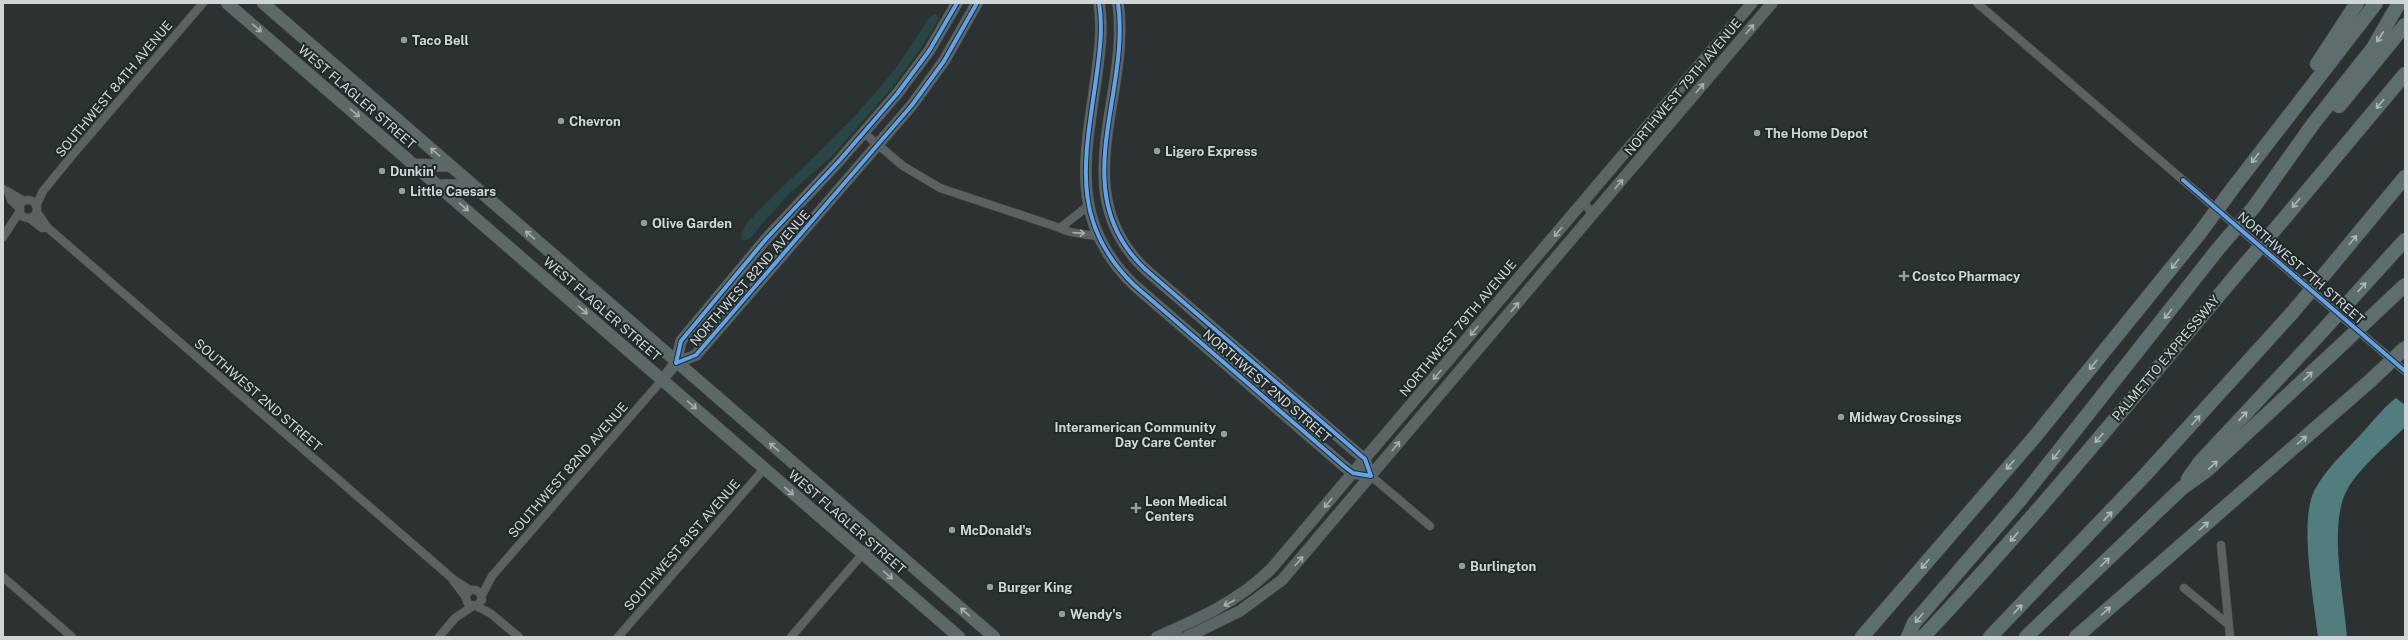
<svg xmlns="http://www.w3.org/2000/svg" width="2408" height="640" viewBox="0 0 2408 640" font-family="'Public Sans',sans-serif">
<rect width="100%" height="100%" fill="#2c3131"/>
<path fill="#294647" d="M935,14L939,18L927,39L894,85L832,156L788,195L749,239L742,241L741,234L747,223C809,158 884,99 927,20Z"/>
<path fill="#517d7f" d="M2396,398L2405,405V427C2387,445 2359,468 2347,490C2328,525 2344,596 2347,637H2318C2314,601 2299,523 2314,491C2326,468 2346,451 2363,432C2374,420 2383,408 2396,398Z"/>
<g fill="none" stroke-linecap="round" stroke-linejoin="round">
<g stroke="#494e4f" stroke-width="9">
<path id="street" d="M1977,3L2405,371
M864,133L903,166L940,188L1060,228C1071,235 1086,233 1099,237
M3,189L24,201
M9,194L11,200L20,209
M19 209a9 9 0 1 1 18 0a9 9 0 1 1-18 0Z
M1583,202L1593,214
M36,206L43,191L75,152L203,3
M37,212L48,228L453,579L470,590
M29,218L42,228H48
M1060,228L1088,206
M3,237L20,211
M1371,476L1430,526
M2221,545L2230,637
M3,577L72,637
M453,580L465,596L468,604L476,606L482,600L480,593L476,590H470L465,596
M2184,588L2229,625
M482,595L492,576L662,380
M476,606L490,613L519,637
M1174,629L1181,637
M439,637L455,618L473,606
M618,637L764,469
M791,637L877,537"/>
</g>
<g stroke="#494e4f" stroke-width="12">
<path id="secondary" d="M1099,3C1103,26 1100,49 1097,72C1086,155 1067,220 1134,285L1345,467L1353,473L1360,474
M1118,3C1131,95 1064,192 1145,269L1356,452L1365,459L1367,466
M676,363L681,341L766,239L839,161L897,94L929,51L957,3
M662,380L676,363L696,355L912,105L944,61L977,3
M1157,637C1198,619 1239,601 1271,569L1752,3
M1187,637L1240,611L1282,580L1772,3"/>
</g>
<g stroke="#494e4f" stroke-width="13">
<path id="primary" d="M227,3L959,637
M263,3L994,637
M415,165C427,164 437,167 450,165
M439,186C452,183 462,188 475,187"/>
</g>
<g stroke="#494e4f" stroke-width="15">
<path id="highway" d="M2317,64L2357,3
M2339,106L2405,25
M2233,188L2376,3
M2254,207L2313,124L2373,48L2399,3
M2277,227L2405,74
M2384,263L2405,240
M2328,270L2405,177
M2188,479L2200,462L2317,337
M1862,637L2033,439L2199,234
M1908,637L1914,623L2020,500L2218,249
M1923,637C2034,519 2137,393 2241,269
M1990,637L2146,474L2292,313
M2026,637L2182,488L2206,471L2335,351
M2076,637L2370,381"/>
</g>
<use href="#street" stroke="#5c6161" stroke-width="8"/>
<use href="#secondary" stroke="#5c6565" stroke-width="11"/>
<use href="#primary" stroke="#5d6868" stroke-width="12"/>
<use href="#highway" stroke="#5e6d6e" stroke-width="14"/>
<g stroke="#494e4f" stroke-width="15" stroke-linecap="butt">
<path id="highway-bridge" d="M2199,234L2233,188
M2218,249L2254,207
M2241,269L2277,227
M2292,313L2328,270
M2317,337L2384,263
M2335,351L2405,285
M2370,381L2405,348"/>
</g>
<use href="#highway-bridge" stroke="#5e6d6e" stroke-width="14"/>
<g stroke="#202a2a" stroke-width="6">
<path id="cycleway" d="M1099,3C1103,26 1100,49 1097,72C1086,155 1067,220 1134,285L1345,467L1353,473L1371,476
M1118,3C1131,95 1064,192 1145,269L1365,459L1371,476
M2183,180L2405,371
M676,363L696,355L912,105L944,61L977,3
M676,363L681,341L766,239L839,161L897,94L929,51L957,3"/>
</g>
<use href="#cycleway" stroke="#60a3ed" stroke-width="4"/>
</g>
<defs><path id="oneway-shaft" d="M-6 0H5M1.5-3L5.5 0L1.5 3" fill="none" stroke-width="1.6" stroke-linecap="round" stroke-linejoin="round"/></defs>
<g stroke="#a8b0b0">
<use href="#oneway-shaft" transform="translate(257 28) rotate(41)"/>
<use href="#oneway-shaft" transform="translate(355 113) rotate(40)"/>
<use href="#oneway-shaft" transform="translate(435 152) rotate(-139)"/>
<use href="#oneway-shaft" transform="translate(464 207) rotate(41)"/>
<use href="#oneway-shaft" transform="translate(530 235) rotate(-139)"/>
<use href="#oneway-shaft" transform="translate(583 310) rotate(41)"/>
<use href="#oneway-shaft" transform="translate(692 405) rotate(41)"/>
<use href="#oneway-shaft" transform="translate(774 447) rotate(-139)"/>
<use href="#oneway-shaft" transform="translate(789 491) rotate(41)"/>
<use href="#oneway-shaft" transform="translate(888 575) rotate(41)"/>
<use href="#oneway-shaft" transform="translate(965 612) rotate(-139)"/>
</g>
<g stroke="#a7aeaf">
<use href="#oneway-shaft" transform="translate(1750 29) rotate(-50)"/>
<use href="#oneway-shaft" transform="translate(1700 88) rotate(-50)"/>
<use href="#oneway-shaft" transform="translate(1619 184) rotate(-50)"/>
<use href="#oneway-shaft" transform="translate(1558 232) rotate(130)"/>
<use href="#oneway-shaft" transform="translate(1515 307) rotate(-50)"/>
<use href="#oneway-shaft" transform="translate(1474 331) rotate(130)"/>
<use href="#oneway-shaft" transform="translate(1437 375) rotate(130)"/>
<use href="#oneway-shaft" transform="translate(1396 446) rotate(-50)"/>
<use href="#oneway-shaft" transform="translate(1328 503) rotate(130)"/>
<use href="#oneway-shaft" transform="translate(1299 561) rotate(-50)"/>
<use href="#oneway-shaft" transform="translate(1229 603) rotate(152)"/>
</g>
<g stroke="#aeb6b8">
<use href="#oneway-shaft" transform="translate(2380 37) rotate(123)"/>
<use href="#oneway-shaft" transform="translate(2380 104) rotate(130)"/>
<use href="#oneway-shaft" transform="translate(2255 158) rotate(127)"/>
<use href="#oneway-shaft" transform="translate(2296 203) rotate(130)"/>
<use href="#oneway-shaft" transform="translate(2353 240) rotate(-50)"/>
<use href="#oneway-shaft" transform="translate(2175 264) rotate(129)"/>
<use href="#oneway-shaft" transform="translate(2362 287) rotate(-48)"/>
<use href="#oneway-shaft" transform="translate(2168 314) rotate(128)"/>
<use href="#oneway-shaft" transform="translate(2093 365) rotate(129)"/>
<use href="#oneway-shaft" transform="translate(2308 376) rotate(-43)"/>
<use href="#oneway-shaft" transform="translate(2243 416) rotate(-47)"/>
<use href="#oneway-shaft" transform="translate(2196 420) rotate(-48)"/>
<use href="#oneway-shaft" transform="translate(2099 438) rotate(131)"/>
<use href="#oneway-shaft" transform="translate(2302 440) rotate(-41)"/>
<use href="#oneway-shaft" transform="translate(2056 455) rotate(129)"/>
<use href="#oneway-shaft" transform="translate(2010 465) rotate(131)"/>
<use href="#oneway-shaft" transform="translate(2213 465) rotate(-43)"/>
<use href="#oneway-shaft" transform="translate(2108 516) rotate(-47)"/>
<use href="#oneway-shaft" transform="translate(2204 526) rotate(-41)"/>
<use href="#oneway-shaft" transform="translate(2014 537) rotate(131)"/>
<use href="#oneway-shaft" transform="translate(2105 562) rotate(-44)"/>
<use href="#oneway-shaft" transform="translate(1925 564) rotate(131)"/>
<use href="#oneway-shaft" transform="translate(2018 609) rotate(-46)"/>
<use href="#oneway-shaft" transform="translate(2106 611) rotate(-41)"/>
<use href="#oneway-shaft" transform="translate(1919 618) rotate(131)"/>
</g>
<use stroke="#a7adae" href="#oneway-shaft" transform="translate(1079 233) rotate(4)"/>
<g fill="#979c9d" stroke="#202a2a" stroke-width="1.5">
<circle cx="404" cy="40" r="4"/>
<circle cx="561" cy="121" r="4"/>
<circle cx="1757" cy="133" r="4"/>
<circle cx="1157" cy="151" r="4"/>
<circle cx="382" cy="171" r="4"/>
<circle cx="402" cy="191" r="4"/>
<circle cx="644" cy="223" r="4"/>
<path d="M1902 270h4v4h4v4h-4v4h-4v-4h-4v-4h4z"/>
<circle cx="1841" cy="417" r="4"/>
<circle cx="1224" cy="434" r="4"/>
<path d="M1134 502h4v4h4v4h-4v4h-4v-4h-4v-4h4z"/>
<circle cx="952" cy="530" r="4"/>
<circle cx="1462" cy="566" r="4"/>
<circle cx="990" cy="587" r="4"/>
<circle cx="1062" cy="614" r="4"/>
</g>
<g text-anchor="middle" dominant-baseline="central" stroke-width="4" stroke-linejoin="round" paint-order="stroke">
<g font-size="13" font-weight="bold" fill="#d0d6d7" stroke="#202a2a" text-anchor="start">
<text x="412" y="40">Taco Bell</text>
<text x="569" y="121">Chevron</text>
<text x="1765" y="133">The Home Depot</text>
<text x="1165" y="151">Ligero Express</text>
<text x="390" y="171">Dunkin'</text>
<text x="410" y="191">Little Caesars</text>
<text x="652" y="223">Olive Garden</text>
<text x="1912" y="276">Costco Pharmacy</text>
<text x="1849" y="417">Midway Crossings</text>
<text x="1216" y="427" text-anchor="end">Interamerican Community<tspan x="1216" dy="15">Day Care Center</tspan></text>
<text x="1145" y="501">Leon Medical<tspan x="1145" dy="15">Centers</tspan></text>
<text x="960" y="530">McDonald's</text>
<text x="1470" y="566">Burlington</text>
<text x="998" y="587">Burger King</text>
<text x="1070" y="614">Wendy's</text>
</g>
<g font-size="13" fill="#d0d6d7" stroke="#202a2a">
<text transform="translate(1683 87) rotate(-50)">NORTHWEST 79TH AVENUE</text>
<text transform="translate(114 89) rotate(-50)">SOUTHWEST 84TH AVENUE</text>
<text transform="translate(357 97) rotate(41)">WEST FLAGLER STREET</text>
<text transform="translate(2301 268) rotate(41)">NORTHWEST 7TH STREET</text>
<text transform="translate(750 278) rotate(-49)">NORTHWEST 82ND AVENUE</text>
<text transform="translate(602 309) rotate(41)">WEST FLAGLER STREET</text>
<text transform="translate(1458 328) rotate(-50)">NORTHWEST 79TH AVENUE</text>
<text transform="translate(2166 358) rotate(-50)">PALMETTO EXPRESSWAY</text>
<text transform="translate(1267 386) rotate(41)">NORTHWEST 2ND STREET</text>
<text transform="translate(258 395) rotate(41)">SOUTHWEST 2ND STREET</text>
<text transform="translate(568 470) rotate(-49)">SOUTHWEST 82ND AVENUE</text>
<text transform="translate(847 522) rotate(41)">WEST FLAGLER STREET</text>
<text transform="translate(682 545) rotate(-49)">SOUTHWEST 81ST AVENUE</text>
</g>
</g>
<rect width="2408" height="640" fill="none" stroke="#d0d6d7" stroke-width="8"/>
</svg>
